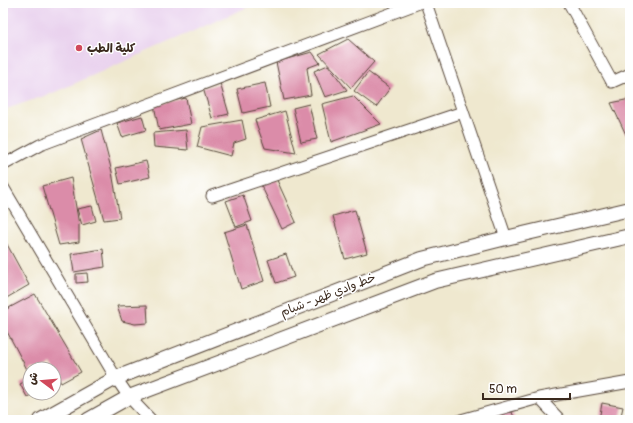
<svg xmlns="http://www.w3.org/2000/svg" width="633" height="423" viewBox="0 0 633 423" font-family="Pangolin,'Playpen Sans Arabic',sans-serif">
<rect width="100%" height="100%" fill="#fff"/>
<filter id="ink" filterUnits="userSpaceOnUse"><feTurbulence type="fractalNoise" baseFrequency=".025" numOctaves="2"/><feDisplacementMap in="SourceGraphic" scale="8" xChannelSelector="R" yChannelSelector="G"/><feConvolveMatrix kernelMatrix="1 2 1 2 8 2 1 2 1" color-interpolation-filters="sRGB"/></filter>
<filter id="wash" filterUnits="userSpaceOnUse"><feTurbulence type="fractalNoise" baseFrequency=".012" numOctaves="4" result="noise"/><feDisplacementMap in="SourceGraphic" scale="16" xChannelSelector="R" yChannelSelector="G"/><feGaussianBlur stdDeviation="0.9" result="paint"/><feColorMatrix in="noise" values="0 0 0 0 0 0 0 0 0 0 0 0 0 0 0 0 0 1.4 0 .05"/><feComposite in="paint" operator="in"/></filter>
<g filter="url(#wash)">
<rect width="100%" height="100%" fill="#efe8cf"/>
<path fill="#e9d2ee" d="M3,3H257L53,93L3,110Z"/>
<g id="blocks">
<path fill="#db8ca9" d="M348,39L374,62L351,88L319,54Z
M312,52L320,63L307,68L311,95L284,100L276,62Z
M328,65L347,90L325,97L314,71Z
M368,72L390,88L376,107L354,91Z
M220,83L229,114L212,118L203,88Z
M265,83L270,107L243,113L237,89Z
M353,96L381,124L331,142L322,104Z
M186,98L191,124L159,130L154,105Z
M630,99V143L611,103Z
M309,104L317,139L301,142L293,108Z
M285,111L296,153L265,148L255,120Z
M142,116L146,130L122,137L117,123Z
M242,120L246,139L234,143L231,156L197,147L202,127Z
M101,130L112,172L120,218L104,220L81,139Z
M186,130L188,150L154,147L153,133Z
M146,161L150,177L120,184L116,168Z
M71,178L79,225V242L59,245L42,186Z
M276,178L296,222L282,229L261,185Z
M243,195L252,221L236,227L226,201Z
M92,206L96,221L82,225L77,209Z
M355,210L367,253L345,259L333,216Z
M247,225L264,281L241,289L224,232Z
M3,237L29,285L3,300Z
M103,249L105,267L74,272L71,254Z
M286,254L294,277L276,283L268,260Z
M87,273L88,282L76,283V274Z
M35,294L81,372L61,383L51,364L43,369H30V375L3,324V311Z
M147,305L148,323L135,324L122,321L117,306Z
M30,379V393H35L27,397L20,384Z
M602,403L623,407L620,420H599Z
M510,407L515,420H490L488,415Z"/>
</g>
</g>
<g filter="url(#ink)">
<use href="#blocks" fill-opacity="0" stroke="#564639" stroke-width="1"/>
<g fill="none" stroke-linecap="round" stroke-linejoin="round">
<g stroke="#564639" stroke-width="13">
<path id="minor" d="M426,3L506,238
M569,3L612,82L630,74
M3,165L40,145L419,3
M3,187L116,378L129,397L151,420
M212,196L463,112
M539,398L560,420
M461,420L539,398L630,382"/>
</g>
<g stroke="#564639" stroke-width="16">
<path id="major" d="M41,420L116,378L422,259L506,238L630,209
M88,420L129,397L435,281L630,236"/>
</g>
<use href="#minor" stroke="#fff" stroke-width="11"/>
<use href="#major" stroke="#fff" stroke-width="14"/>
</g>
</g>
<circle fill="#d1495b" stroke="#fff" stroke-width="1.5" cx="79" cy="48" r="4"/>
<g text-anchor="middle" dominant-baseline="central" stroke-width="3" stroke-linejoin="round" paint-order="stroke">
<g font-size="12" font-weight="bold" fill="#3b2a1e" stroke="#fff" text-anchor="start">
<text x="87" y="48">كلية الطب</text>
</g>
<g font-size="12" fill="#3b2a1e" stroke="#fff">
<text transform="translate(328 295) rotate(-21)">خط وادي ظهر - شبام</text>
</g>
</g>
<rect width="633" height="423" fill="none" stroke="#fff" stroke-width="16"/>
<g transform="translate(42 381) rotate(286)"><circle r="19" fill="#ffffff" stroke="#b1aaa5"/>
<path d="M0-3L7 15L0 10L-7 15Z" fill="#d1495b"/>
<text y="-6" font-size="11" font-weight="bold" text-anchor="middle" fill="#3b2a1e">ش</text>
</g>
<path d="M483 393v6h87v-6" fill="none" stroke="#3b2a1e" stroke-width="2"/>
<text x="489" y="393" font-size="12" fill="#3b2a1e" stroke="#ffffff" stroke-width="3" paint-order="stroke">50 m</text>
</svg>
